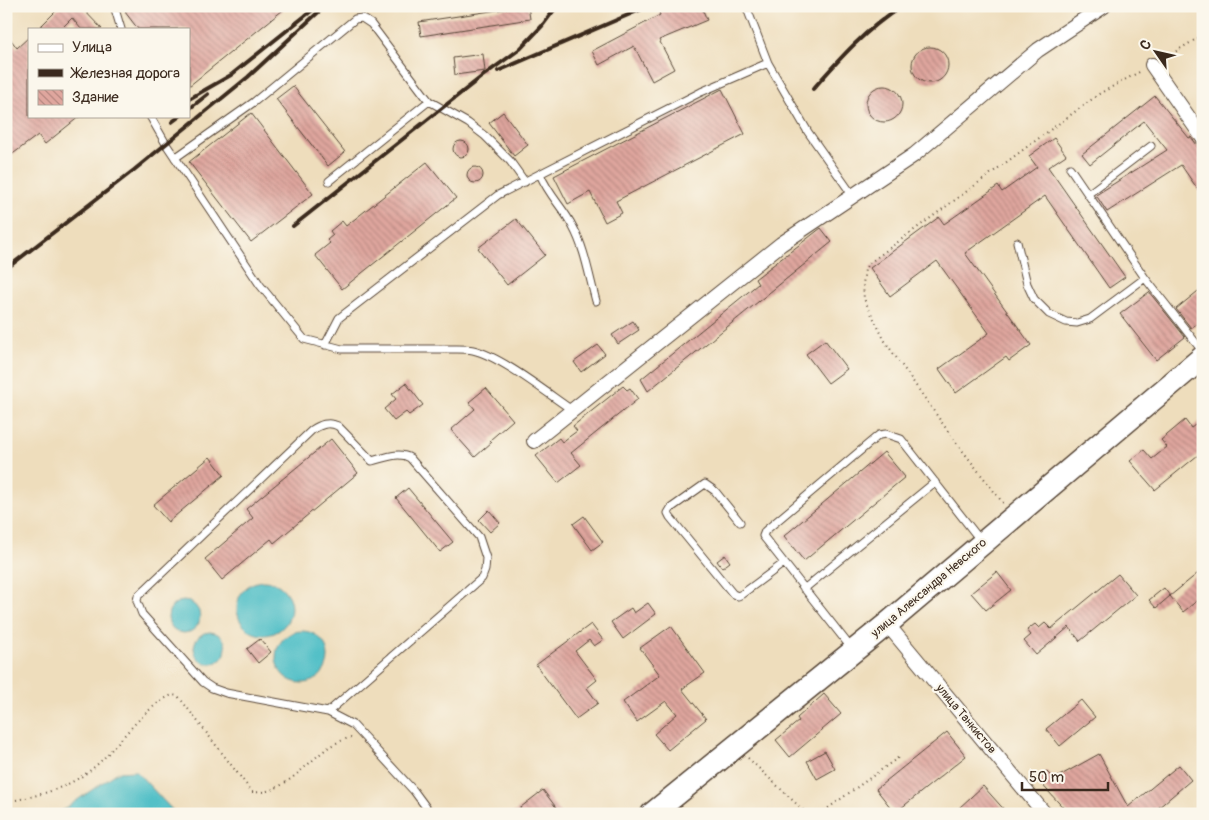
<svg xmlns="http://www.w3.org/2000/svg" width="1209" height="820" viewBox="0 0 1209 820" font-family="Pangolin,sans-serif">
<defs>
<pattern id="building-back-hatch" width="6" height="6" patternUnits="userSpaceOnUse" patternTransform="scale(1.25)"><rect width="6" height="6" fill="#dfa69e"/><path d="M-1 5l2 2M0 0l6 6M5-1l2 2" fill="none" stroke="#b68780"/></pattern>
</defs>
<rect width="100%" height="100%" fill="#fbf7ec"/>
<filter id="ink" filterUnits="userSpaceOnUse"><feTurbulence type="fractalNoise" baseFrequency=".02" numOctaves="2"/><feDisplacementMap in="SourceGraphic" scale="10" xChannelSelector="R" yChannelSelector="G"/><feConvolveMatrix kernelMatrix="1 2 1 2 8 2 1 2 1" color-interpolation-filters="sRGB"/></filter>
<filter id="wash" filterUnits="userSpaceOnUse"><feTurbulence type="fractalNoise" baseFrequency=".0096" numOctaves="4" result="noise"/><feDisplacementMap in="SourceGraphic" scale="20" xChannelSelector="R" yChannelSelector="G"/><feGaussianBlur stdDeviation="1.12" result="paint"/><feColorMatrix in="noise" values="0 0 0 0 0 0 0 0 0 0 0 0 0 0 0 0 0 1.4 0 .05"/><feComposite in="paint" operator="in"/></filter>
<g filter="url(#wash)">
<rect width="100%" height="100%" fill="#eeddbc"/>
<path fill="#52c0c7" stroke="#467572" d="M237 608a27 27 0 1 1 54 0a27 27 0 1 1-54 0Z
M168 617a16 16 0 1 1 32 0a16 16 0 1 1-32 0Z
M276 657a26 26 0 1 1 52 0a26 26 0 1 1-52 0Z
M194 648a16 16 0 1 1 32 0a16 16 0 1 1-32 0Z
M136,771L176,814H57L118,772Z"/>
<g id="blocks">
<path fill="url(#building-back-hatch)" d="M61,6H80L102,29H81L72,18L61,29H38Z
M132,6H288L189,86V29H138L125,12Z
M524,6H528L530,19L421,36L419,22Z
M672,6H701L707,20L659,40L674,69L652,81L634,46L599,65L592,51L660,15L659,12Z
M6,33L17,48L29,37V116H80L45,144L38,135L6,159Z
M912 65a18 18 0 1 1 36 0a18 18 0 1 1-36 0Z
M483,54L485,71L455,75L453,58Z
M293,86L345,152L328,166L276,99Z
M866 104a18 18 0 1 1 36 0a18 18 0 1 1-36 0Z
M722,89L745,134L616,201L622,213L605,222L590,192L568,204L554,176Z
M1155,96L1189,138L1191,137L1203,153V197L1181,165L1107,212L1096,195L1167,150L1144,121L1090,164L1082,154Z
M503,112L528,145L514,156L489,123Z
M251,113L313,194L251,242L189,162Z
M1054,138L1066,155L1048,167L1125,277L1109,288L1045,196L965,253L1031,345L1009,361L1006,357L956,393L939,369L989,333L937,261L890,296L870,268L939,217L944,224L998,186L1002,192L1037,167L1029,156Z
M453 149a8 8 0 1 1 16 0a8 8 0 1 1-16 0Z
M427,162L456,198L342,289L315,255L330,243L327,240L333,235L330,231L342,221L346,226Z
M467 175a8 8 0 1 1 16 0a8 8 0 1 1-16 0Z
M516,219L545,255L507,285L478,248Z
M821,228L832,242L648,391L641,379L758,284L755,279Z
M1203,287V319L1191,328L1176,309Z
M1149,292L1185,337L1156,360L1120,314Z
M633,321L639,330L618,344L612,335Z
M825,340L847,369L828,383L806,354Z
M598,345L605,354L581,372L574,362Z
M406,383L423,405L409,415L406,412L394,421L384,409L396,399L392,394Z
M623,386L627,390L630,388L638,399L571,453L581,465L558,483L536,456L559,438L562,442L577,431L573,426Z
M486,388L513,420L490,440L492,442L475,457L451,430L475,409L469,402Z
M1203,419V451L1155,490L1130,461L1144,450L1152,459L1167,447L1161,440L1185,420L1191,428Z
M331,439L358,473L274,543L271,539L222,580L205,559L253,518L246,509Z
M884,452L905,477L804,561L784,536Z
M210,457L224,475L168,522L153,505Z
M408,488L453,542L440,552L396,498Z
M489,510L500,523L490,532L479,520Z
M584,516L603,542L592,550L573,524Z
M725,555L730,562L722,568L717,561Z
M1203,569V596L1183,612L1170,596Z
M997,572L1011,590L986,610L971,593Z
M1118,574L1136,595L1080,641L1069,627L1036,655L1024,641L1031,635L1027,630L1035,624L1039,628L1045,623L1051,629Z
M1164,588L1170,596L1156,608L1149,600Z
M648,603L656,614L623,639L611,622L631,608L634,613Z
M591,624L603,640L594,646L589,640L575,651L597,680L587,688L598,703L576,719L536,665Z
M671,626L705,673L682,689L706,719L668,750L654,734L677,714L666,701L637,722L623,702L660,675L640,648Z
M260,639L271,652L258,663L247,649Z
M824,694L841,714L790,757L776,740L799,721L797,718Z
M1081,700L1095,717L1060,746L1046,729Z
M947,732L966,756L895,813L876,789Z
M825,751L835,769L817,779L807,761Z
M1099,754L1128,807L1179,765L1191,780L1151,814H1069L1037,779L1046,771L1054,779Z
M983,786L1008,814H965L959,808Z
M543,790L561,814H512Z"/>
</g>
</g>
<g filter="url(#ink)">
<use href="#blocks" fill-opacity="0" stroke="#564536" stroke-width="1"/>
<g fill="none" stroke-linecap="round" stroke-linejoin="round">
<g stroke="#564536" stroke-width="9">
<path id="service" d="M116,6L115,9L121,29
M746,6L768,63L808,132L853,196
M150,116L166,144L260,285L304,339L342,349H457C462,349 468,349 473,350C500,356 547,393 572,410
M175,158L254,102L355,19L362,18L371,24L429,101L468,123L485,136L510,161L525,182
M1070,168L1145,278L1203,352
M540,174C549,196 563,207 573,227C585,249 589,276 596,301
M329,181L429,101
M1088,194L1151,146
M1017,242L1027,284L1034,299L1049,314L1066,322L1077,323L1090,319L1145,278
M325,345L339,318L498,195L701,92L768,63
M740,522L715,491L705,484L671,508L668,513L670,517L733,594L738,596L742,594L784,563
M804,589L935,482
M852,649L763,536L765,531L879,435L886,434L901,439L981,541
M328,712L482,578L485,570L486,558L479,537L410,458C399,451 384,458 372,461L338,426C328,421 320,425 312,430L138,596L137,601L142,614L203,682L212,688L226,693L328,712L353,725L414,791L431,814"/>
</g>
<g stroke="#564536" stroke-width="16">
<path id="minor" d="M1152,65L1203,138
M534,441L781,244L914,155L1038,50L1104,6
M887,624L1045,814"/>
</g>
<g stroke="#564536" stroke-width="25">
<path id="primary" d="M652,814L887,624L1203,357"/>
</g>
<path stroke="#564536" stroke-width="2" stroke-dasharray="1 4" stroke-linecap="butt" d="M1163,59L1203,35
M1003,503L952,437L886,343L864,299L863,284L865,269L868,264L1099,94L1141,71
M748,758L804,811L805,814
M6,802C42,795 72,788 100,762C121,741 145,707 172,695L178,696L182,701L252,792C282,796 306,763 329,747C335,743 343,740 351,737
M6,809L10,814
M820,814L899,757"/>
<use href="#service" stroke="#fff" stroke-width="7"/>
<use href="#minor" stroke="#fff" stroke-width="14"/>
<use href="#primary" stroke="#fff" stroke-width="22"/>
<path stroke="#3b2a1e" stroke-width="4" d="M498,71L649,6
M813,89C841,57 866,29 902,6
M189,99L231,75L315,8
M189,109L208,94
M172,122L180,116
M293,226L480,78L520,49L542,26L557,6
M6,269L134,170L248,77L325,6"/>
</g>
</g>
<g text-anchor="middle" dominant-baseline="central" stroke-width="4.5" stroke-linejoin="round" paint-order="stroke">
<g font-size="12" fill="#3b2a1e" stroke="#fbf7ec">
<text transform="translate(929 588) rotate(-40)">улица Александра Невского</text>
<text transform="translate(966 719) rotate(50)">улица Танкистов</text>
</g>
</g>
<rect width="1209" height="820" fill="none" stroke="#fbf7ec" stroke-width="25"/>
<rect x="28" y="28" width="162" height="90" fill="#fbf7ec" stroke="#aea59a"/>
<rect x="38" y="44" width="25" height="8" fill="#ffffff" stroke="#aea59a"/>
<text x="72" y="52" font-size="15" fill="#3b2a1e">Улица</text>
<rect x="38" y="69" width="25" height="8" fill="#3b2a1e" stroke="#aea59a"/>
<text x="72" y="78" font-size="15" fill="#3b2a1e">Железная дорога</text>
<rect x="38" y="90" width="25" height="15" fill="url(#building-back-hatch)" stroke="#aea59a"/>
<text x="72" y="102" font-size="15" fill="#3b2a1e">Здание</text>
<g transform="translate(1156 52) rotate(304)" stroke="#fbf7ec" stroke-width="4" paint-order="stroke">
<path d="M0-4L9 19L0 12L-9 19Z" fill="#3b2a1e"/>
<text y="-8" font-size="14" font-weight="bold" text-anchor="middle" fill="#3b2a1e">С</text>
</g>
<path d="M1022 782v8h86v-8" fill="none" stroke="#3b2a1e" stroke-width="2.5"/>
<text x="1029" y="782" font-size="15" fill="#3b2a1e" stroke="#fbf7ec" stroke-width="4" paint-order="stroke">50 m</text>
</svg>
